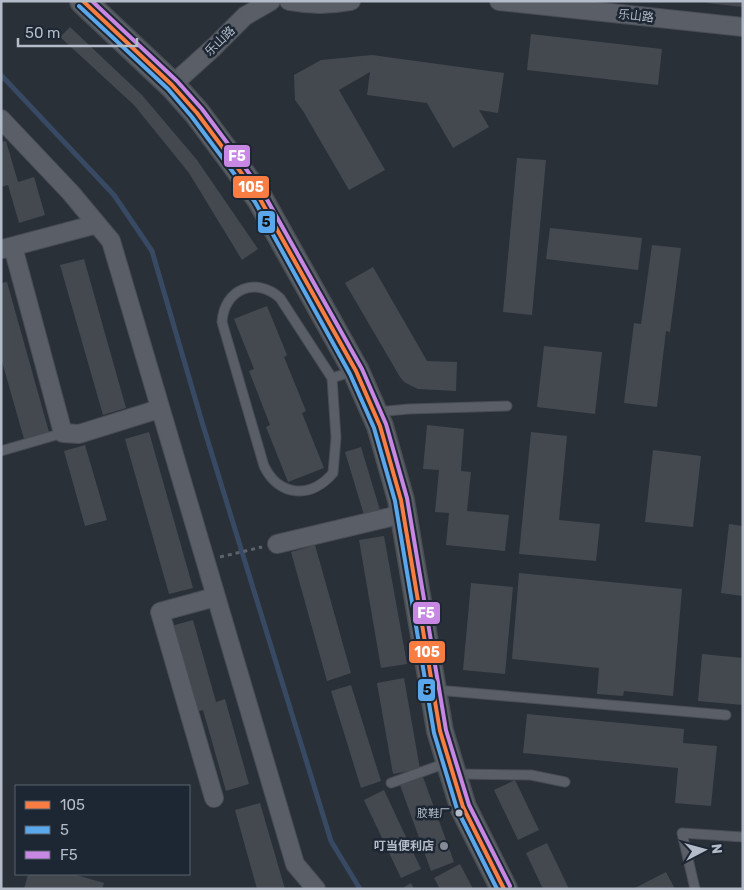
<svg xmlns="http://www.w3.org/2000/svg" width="744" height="890" viewBox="0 0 744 890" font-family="Rubik,'Noto Sans SC',sans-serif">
<rect width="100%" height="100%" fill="#2a3038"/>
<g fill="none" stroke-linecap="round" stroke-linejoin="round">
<path stroke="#384963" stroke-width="5" d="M1,75L114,195L152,251L202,422L331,841L360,889"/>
</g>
<path fill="#444950" d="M707,1H743V7L707,3Z
M70,27L142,95L197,160L258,249L242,260L189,173L134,105L60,37Z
M531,34L662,49L658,85L527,70Z
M372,55L504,73L498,113L479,110L489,127L453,148L427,103L367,95L370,72L339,90L385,170L349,190L303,111L295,100L294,75L321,60Z
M6,141L18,182L34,177L45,215L19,223L8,185L1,187V142Z
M517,158L546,160L532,315L503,312Z
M550,228L642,238L638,270L546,259Z
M652,245L681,248L670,332L666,331L657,407L624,403L634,323L641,324Z
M84,259L126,408L103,415L60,265Z
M373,267L427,361L457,362L456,391L418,389L404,382L400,377L345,283Z
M7,282L49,432L24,439L1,358V283Z
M267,306L287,355L284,357L306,411L302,413L324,468L288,482L266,427L270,425L249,371L254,369L234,319Z
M544,346L602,352L595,414L537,407Z
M427,425L464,429L461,471L471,472L467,511L509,515L505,551L446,545L449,513L435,512L439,470L423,469Z
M149,432L193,588L169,594L125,439Z
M531,432L567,436L559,520L600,524L596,561L519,554Z
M85,445L107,520L85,526L64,451Z
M361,447L380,510L364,515L345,452Z
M653,450L701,456L693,527L645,522Z
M729,524L743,526V596L721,593Z
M384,536L407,664L381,668L359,540Z
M315,545L351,673L327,681L291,552Z
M519,573L682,589L673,696L624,691L623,696L597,694L599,668L512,659Z
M471,583L513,587L505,674L463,670Z
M193,620L216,702L225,699L249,784L226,791L203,710L195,712L171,626Z
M702,654L743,658V705L698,701Z
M404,678L420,769L393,774L377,683Z
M351,685L381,781L361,788L331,691Z
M527,714L684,729L683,743L717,746L711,806L675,803L678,768L523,753Z
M423,777L454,862L431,871L400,785Z
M515,780L539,830L518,840L494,790Z
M384,790L421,869L401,878L364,800Z
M260,803L285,889H257L235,810Z
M547,843L569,889H543L526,853Z
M460,864L473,889H440L434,878Z
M666,872L675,889H633Z
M28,874H73L104,883L102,889H24Z
M411,883L414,889H401Z"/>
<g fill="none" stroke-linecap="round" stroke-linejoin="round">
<g stroke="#484c53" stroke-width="11">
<path id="service" d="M332,378L336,438L333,473C311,499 279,497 264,466L222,322C224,289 256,276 280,298L332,378L354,371
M376,412L409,409L507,406
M1,451L63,433
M436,690L726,715
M456,774L531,775L565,782
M391,783L449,762
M695,889L682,833L743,837"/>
</g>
<g stroke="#484c53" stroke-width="20">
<path id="minor" d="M289,1C310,5 330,5 351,1
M499,1L743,27
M172,85L213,48L245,16L271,1
M1,119L71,193L111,241L295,864L316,889
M13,247L63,433L79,434L159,409
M3,249L97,224
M277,544L403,514
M214,798L160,612L215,597"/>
</g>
<g stroke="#484c53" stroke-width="28">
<path id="secondary" d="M83,1L172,85L197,113L232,160L260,199L356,371L380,426L401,500L440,731L463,807L504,889"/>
</g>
<path stroke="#5d636a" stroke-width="3" stroke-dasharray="4 4" stroke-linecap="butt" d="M220,557L262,547"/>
<use href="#service" stroke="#5a5e66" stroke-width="9"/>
<use href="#minor" stroke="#5a5e66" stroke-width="18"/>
<use href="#secondary" stroke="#595d64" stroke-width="25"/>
<g stroke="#1d2633" stroke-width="8">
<path id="bus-1" d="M83,1L172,85L197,113L232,160L260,199L356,371L380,426L401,500L440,731L463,807L504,889"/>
</g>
<g stroke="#1d2633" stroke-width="8">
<path id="bus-2" d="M79,6L168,89L192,117L227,164L255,202L350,374L374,428L395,501L434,733L457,809L497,889"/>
</g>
<g stroke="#1d2633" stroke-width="8">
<path id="bus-3" d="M92,1L177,81L202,109L237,156L265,196L362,369L386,424L407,498L446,730L469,805L510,886"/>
</g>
<use href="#bus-1" stroke="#f77d43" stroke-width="4"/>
<use href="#bus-2" stroke="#5aa8eb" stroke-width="4"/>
<use href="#bus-3" stroke="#c787e3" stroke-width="4"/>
</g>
<circle fill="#b4bcc9" stroke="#1d2633" stroke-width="2" cx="459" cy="813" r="4.5"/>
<circle fill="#848b96" stroke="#1d2633" stroke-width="2" cx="444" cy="846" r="5"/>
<g text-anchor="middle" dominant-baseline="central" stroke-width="5" stroke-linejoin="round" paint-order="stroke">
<g font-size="11" fill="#b4bcc9" stroke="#1d2633" text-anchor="end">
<text x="450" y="813">胶鞋厂</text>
</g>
<g font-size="12" fill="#b4bcc9" stroke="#1d2633">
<text transform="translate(636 16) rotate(6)">乐山路</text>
<text transform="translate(220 41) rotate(-44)">乐山路</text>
</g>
<g font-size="12" font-weight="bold" fill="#b4bcc9" stroke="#1d2633" text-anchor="end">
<text x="434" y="846">叮当便利店</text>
</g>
</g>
<g stroke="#1d2633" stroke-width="2">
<rect x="223" y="144" width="28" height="24" rx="5" fill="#c787e3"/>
<rect x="232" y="175" width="38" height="24" rx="5" fill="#f77d43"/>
<rect x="257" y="210" width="19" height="24" rx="5" fill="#5aa8eb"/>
<rect x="412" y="601" width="29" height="24" rx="5" fill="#c787e3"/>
<rect x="408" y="640" width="38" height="24" rx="5" fill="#f77d43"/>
<rect x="417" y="678" width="19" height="24" rx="5" fill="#5aa8eb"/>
</g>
<g font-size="14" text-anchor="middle" font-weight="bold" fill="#fff">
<text x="237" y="161">F5</text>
<text x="251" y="192">105</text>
<text x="426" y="618">F5</text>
<text x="427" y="657">105</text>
</g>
<g font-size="14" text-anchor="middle" font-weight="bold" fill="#111">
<text x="266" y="227">5</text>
<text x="427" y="695">5</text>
</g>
<rect width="744" height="890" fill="none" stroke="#b4bcc9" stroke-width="5"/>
<rect x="15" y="785" width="175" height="90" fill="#1d2633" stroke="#59626f"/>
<rect x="25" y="801" width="25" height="8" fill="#f77d43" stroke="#59626f"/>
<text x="60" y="810" font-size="15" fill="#b4bcc9">105</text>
<rect x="25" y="826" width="25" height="8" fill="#5aa8eb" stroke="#59626f"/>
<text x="60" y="835" font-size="15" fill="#b4bcc9">5</text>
<rect x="25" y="851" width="25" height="8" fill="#c787e3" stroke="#59626f"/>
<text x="60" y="860" font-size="15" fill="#b4bcc9">F5</text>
<g transform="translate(704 850) rotate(84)" stroke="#1d2633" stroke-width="4" paint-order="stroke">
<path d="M0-4L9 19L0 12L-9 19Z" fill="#b4bcc9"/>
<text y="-8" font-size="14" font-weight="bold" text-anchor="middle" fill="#b4bcc9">N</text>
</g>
<path d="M18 38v8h119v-8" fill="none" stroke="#b4bcc9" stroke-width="2.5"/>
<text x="25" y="38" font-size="15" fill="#b4bcc9" stroke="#1d2633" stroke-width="4" paint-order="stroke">50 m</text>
</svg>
